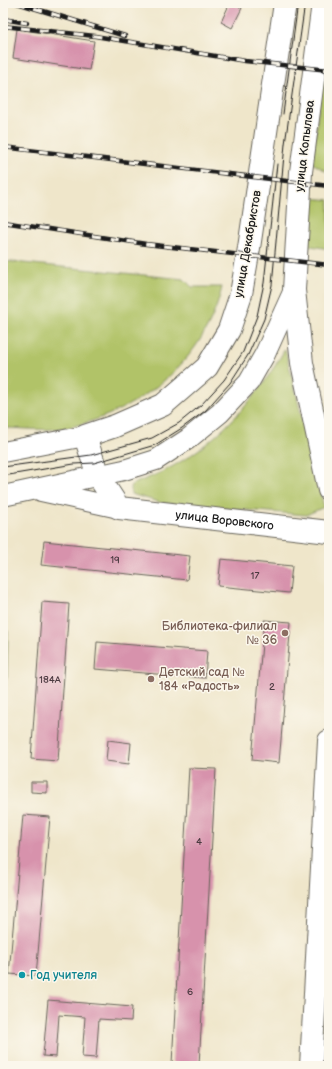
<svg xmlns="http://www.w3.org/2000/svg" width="332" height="1069" viewBox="0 0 332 1069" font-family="'Balsamiq Sans',sans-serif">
<rect width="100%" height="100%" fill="#fbf7ec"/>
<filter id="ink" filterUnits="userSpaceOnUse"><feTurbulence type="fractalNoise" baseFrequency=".025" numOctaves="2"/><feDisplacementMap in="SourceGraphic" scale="8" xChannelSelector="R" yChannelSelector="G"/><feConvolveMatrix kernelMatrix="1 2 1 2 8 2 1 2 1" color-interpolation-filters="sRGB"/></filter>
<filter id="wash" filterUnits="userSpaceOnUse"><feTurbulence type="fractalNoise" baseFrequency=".012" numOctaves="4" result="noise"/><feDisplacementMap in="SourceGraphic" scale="16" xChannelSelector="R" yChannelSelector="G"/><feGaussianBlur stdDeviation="0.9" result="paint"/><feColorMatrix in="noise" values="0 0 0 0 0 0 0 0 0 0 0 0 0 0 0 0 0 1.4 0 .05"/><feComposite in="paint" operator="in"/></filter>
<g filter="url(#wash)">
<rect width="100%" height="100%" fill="#efe6ca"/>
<path fill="#b1c367" stroke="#667042" d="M322,76H329V173L312,163Z
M311,198L329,200V249L306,245Z
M3,261L184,279L192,287H222C206,360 141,411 70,427C48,432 25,428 3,428Z
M285,349L324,507L306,515L162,503L131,494V485C145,479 162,473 175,465C221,439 260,394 285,349Z
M3,631H8L7,678H3Z"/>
<g id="blocks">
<path fill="#d792ac" d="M230,3L242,8L232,28L221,22Z
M17,29L94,41L89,70L13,58Z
M44,541L190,556L187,580L41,565Z
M221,559L292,566L289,593L218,586Z
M42,602L69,604L58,761L31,759Z
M264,620L291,622L279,763L252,760Z
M97,642L207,651L205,678L95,669Z
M108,740L131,743L129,764L106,761Z
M189,768L216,769L199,1065L172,1063Z
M31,782H47V793L31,792Z
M23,815L50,817L36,976L9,974Z
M48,1000L132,1007L131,1021L99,1019L96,1058L82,1057L85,1017L59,1015L56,1057L43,1056Z"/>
</g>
</g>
<g filter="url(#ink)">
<use href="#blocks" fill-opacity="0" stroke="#666359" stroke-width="1"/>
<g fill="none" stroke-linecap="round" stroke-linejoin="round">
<g stroke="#666359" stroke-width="22">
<path id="secondary" d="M3,452L85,436
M41,491L119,508
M3,496L124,470L156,460L188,439L220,413L249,382L265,354L294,290"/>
</g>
<g stroke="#666359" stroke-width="24">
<g id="primary">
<path id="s1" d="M285,3L249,248L241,294L229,330L207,367L163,405L115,426L85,436L98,476L119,508L329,532"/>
<path d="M323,3L301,172L294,290L302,363L329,490"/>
<path d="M311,1066L329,741"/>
</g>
</g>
<use href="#secondary" stroke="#fff" stroke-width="20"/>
<use href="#primary" stroke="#fff" stroke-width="22"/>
<path stroke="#1c1c1c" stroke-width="1" d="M283,114L298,3
M3,467L91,455L152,438L179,423L201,405L224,380L243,352L257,316L264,283L277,164
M3,476L74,464L94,463L155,445L182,428L205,411L230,383L248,355L264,319L272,285L285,144L305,3"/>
<g stroke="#1c1c1c" stroke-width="4.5">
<path id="rail" d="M17,3L125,36
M3,19L27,23
M3,26L95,36L245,61L329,70
M3,147L329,186
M3,222L146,244L329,265"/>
</g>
<use href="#rail" stroke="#fbf7ec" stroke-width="3" stroke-dasharray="9" stroke-linecap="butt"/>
</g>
</g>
<g fill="#8d6e63" stroke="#fbf7ec" stroke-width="1.5">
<circle cx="285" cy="633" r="4"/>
<circle cx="151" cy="679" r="4"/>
</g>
<circle fill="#0f9aa8" stroke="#fbf7ec" stroke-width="1.5" cx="22" cy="975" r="4"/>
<g text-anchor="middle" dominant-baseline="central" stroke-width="3" stroke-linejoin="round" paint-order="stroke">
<g font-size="10" fill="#4b3a40">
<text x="115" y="560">19</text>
<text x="255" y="576">17</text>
<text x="50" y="680">184А</text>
<text x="272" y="687">2</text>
<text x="199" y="842">4</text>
<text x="190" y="992">6</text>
</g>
<g font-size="12" fill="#1c1c1c" stroke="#fbf7ec">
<text transform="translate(305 146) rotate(-83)">улица Копылова</text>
<text transform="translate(248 244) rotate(-80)">улица Декабристов</text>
<text stroke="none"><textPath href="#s1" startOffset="704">улица Воровского</textPath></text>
</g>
<g font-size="12" fill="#785e54" stroke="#fbf7ec" text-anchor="end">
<text x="277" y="626">Библиотека-филиал<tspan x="277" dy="14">№ 36</tspan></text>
<text x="159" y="672" text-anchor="start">Детский сад №<tspan x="159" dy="14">184 «Радость»</tspan></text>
</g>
<g font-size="12" fill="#0d838f" stroke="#fbf7ec" text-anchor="start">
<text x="30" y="975">Год учителя</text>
</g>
</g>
<rect width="332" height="1069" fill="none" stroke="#fbf7ec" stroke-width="16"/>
</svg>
